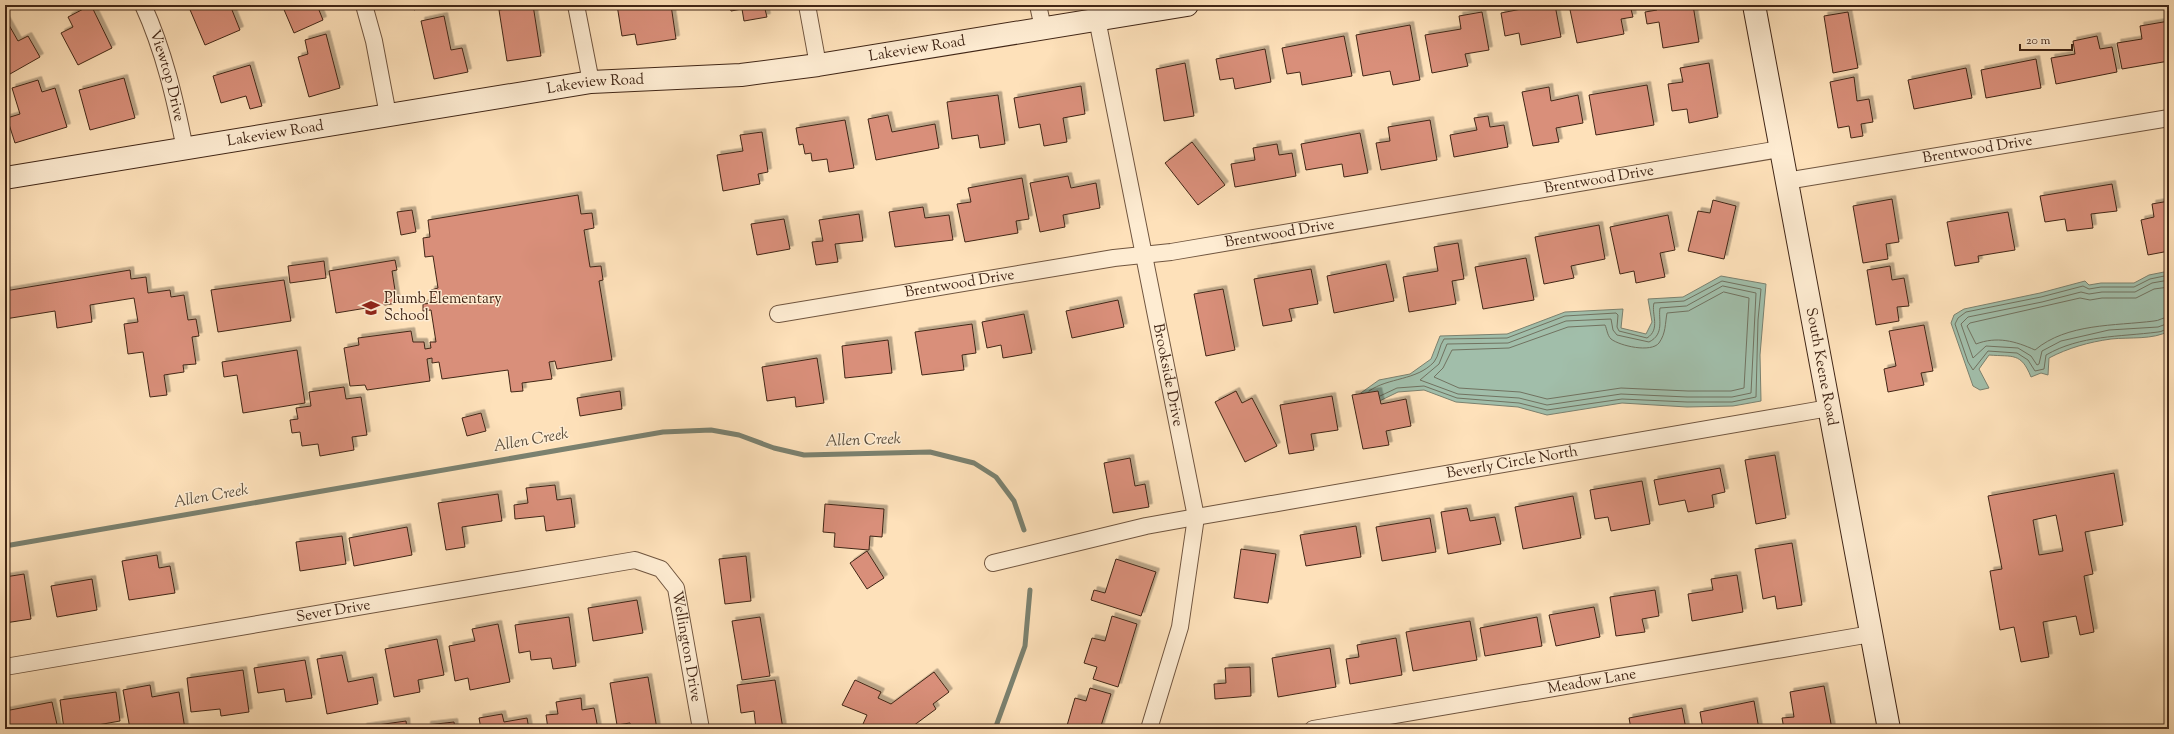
<svg xmlns="http://www.w3.org/2000/svg" width="2174" height="734" viewBox="0 0 2174 734" font-family="'Sorts Mill Goudy',serif">
<defs>
<filter id="shadow"><feDropShadow dx="3.5" dy="-3.5" stdDeviation="0" flood-color="#0004"/></filter>
</defs>
<rect width="100%" height="100%" fill="#fee1ba"/>
<filter id="stains"><feTurbulence type="fractalNoise" baseFrequency=".005" numOctaves="4"/><feColorMatrix values="0 0 0 0 .2 0 0 0 0 .09 0 0 0 0 .02 0 0 0 .5 -.17"/></filter>
<radialGradient id="worn" r=".72"><stop offset=".6" stop-color="#630" stop-opacity="0"/><stop offset="1" stop-color="#630" stop-opacity=".3"/></radialGradient>
<path fill="#a1beaa" stroke="#7b816f" d="M2169,271V331C2153,340 2130,337 2111,339C2089,342 2068,348 2049,358L2048,375L2041,373L2031,377C2021,352 2013,357 1989,355L1979,369L1989,388L1980,390L1973,386L1951,323L1954,315L1964,309L2040,293L2085,281L2089,285L2101,283H2134L2149,275Z
M1721,276L1766,284L1760,355L1761,401L1733,406L1687,407L1622,403L1547,415L1518,407L1456,402L1424,390L1398,392L1363,409L1358,395L1379,380L1410,374L1431,359L1440,336L1507,334L1565,312L1623,309L1621,328L1646,334L1652,322L1648,299L1683,297Z"/>
<g fill="none" stroke-linecap="round" stroke-linejoin="round">
<path stroke="#717260" stroke-width="1" d="M2169,275L2150,279L2134,287H2101L2089,289L2083,286L2041,297L1966,312L1958,318L1955,324L1968,362L1973,370L1988,351L2017,353L2028,360L2035,371L2044,369L2046,355C2081,335 2119,337 2158,332C2162,332 2165,329 2169,328
M2169,280L2152,283L2135,292H2102L2089,294L2081,292L2042,302L1968,317L1961,324L1973,358L1986,346L2018,348L2031,356L2037,365L2039,364L2042,351L2061,341L2083,336L2109,330L2158,327L2169,323
M1723,286L1756,293L1751,393L1732,397H1687L1621,394L1547,405L1519,398L1458,394L1420,380L1439,364L1447,344L1508,343L1566,321L1611,319L1613,330L1617,335L1649,342C1665,334 1658,319 1660,308L1686,306Z
M2169,287L2154,289L2136,298H2102L2090,300L2080,298L1970,323L1967,326L1976,344C1997,336 2015,341 2035,350C2067,323 2115,326 2154,321C2159,321 2163,317 2169,317
M1724,292L1749,298L1744,388L1731,391H1688L1621,388L1547,399L1520,392L1459,388L1434,377L1443,368L1452,350L1509,348L1568,327L1605,325C1607,329 1607,335 1611,339C1620,346 1651,353 1659,343C1666,333 1665,324 1667,313L1688,311Z
M1369,391C1389,377 1416,381 1434,362C1439,356 1439,346 1444,339L1507,338L1565,316L1616,313L1618,315L1617,327L1619,331L1647,338C1661,329 1651,314 1654,303L1684,301L1722,281L1761,289L1758,320L1756,397L1732,402H1687L1622,399L1547,410L1519,403L1457,398L1424,386L1397,388L1380,396"/>
<path stroke="#7b816f" stroke-width="5" d="M5,546L663,432L711,430L739,435L774,448L804,455L930,452L974,463L996,477L1014,501L1024,530
M995,729L1025,646L1030,590"/>
</g>
<path fill="#d98f7a" stroke="#412616" fill-rule="evenodd" filter="url(#shadow)" d="M91,5L112,48L78,65L61,33L73,27L68,17Z
M188,5H230L240,30L205,45Z
M282,5H317L323,20L294,33Z
M412,5H428L414,10Z
M533,5L541,56L507,61L499,10Z
M617,5H671L676,39L637,45L635,34L622,36Z
M729,5H764L767,17L744,21L742,9L731,11Z
M1542,5H1555L1561,37L1521,45L1519,33L1505,36L1501,13Z
M1569,5H1630L1633,17L1621,19L1624,34L1577,43Z
M1656,5H1693L1699,42L1663,48L1659,22L1647,24L1645,12L1657,10Z
M1817,5H1836L1817,8Z
M1482,12L1489,50L1465,54L1468,66L1432,73L1425,35L1461,29L1459,16Z
M1848,12L1858,68L1833,73L1824,16Z
M444,16L451,50L462,48L468,72L434,79L421,21Z
M5,18L18,41L28,36L40,57L10,74L5,66Z
M2169,21V61L2122,69L2117,43L2142,39L2140,26Z
M1410,25L1420,80L1393,85L1390,71L1363,76L1356,35Z
M326,34L340,88L309,97L298,57L308,54L305,40Z
M1344,36L1352,76L1302,85L1300,72L1287,74L1282,48Z
M2097,36L2100,49L2112,47L2117,72L2056,84L2051,58L2075,54L2073,41Z
M1265,49L1271,82L1235,89L1233,78L1220,80L1216,59Z
M2036,59L2041,88L1986,98L1981,70Z
M1185,63L1194,116L1164,121L1156,69Z
M1709,63L1718,117L1689,123L1687,109L1672,111L1668,84L1683,82L1680,68Z
M250,65L262,106L250,109L246,96L221,103L213,76Z
M1966,68L1972,98L1914,109L1908,80Z
M1854,77L1857,101L1869,99L1873,122L1861,124L1863,136L1851,138L1849,126L1838,128L1830,82Z
M124,78L135,118L90,130L79,90Z
M38,80L42,92L55,88L67,127L15,143L7,118L20,114L12,88Z
M1647,85L1654,125L1596,135L1589,95Z
M1081,86L1085,114L1063,118L1067,142L1044,146L1040,124L1019,128L1014,98Z
M1549,87L1551,101L1578,95L1583,123L1556,128L1559,142L1533,146L1522,92Z
M998,95L1005,144L980,148L978,135L952,139L947,102Z
M888,115L892,132L935,124L939,148L876,160L868,119Z
M1488,116L1490,127L1504,125L1508,147L1454,157L1450,135L1477,130L1474,118Z
M845,120L854,168L829,172L827,159L812,161L811,153L805,154L803,144L799,145L796,128Z
M1430,120L1437,160L1381,170L1376,143L1390,141L1388,127Z
M762,132L768,172L758,174L760,184L723,191L717,155L743,151L740,135Z
M1360,133L1368,173L1344,177L1342,164L1306,170L1301,144Z
M1192,142L1225,185L1198,205L1165,163Z
M1277,144L1279,155L1292,153L1296,176L1235,187L1231,164L1255,160L1253,148Z
M1068,176L1071,188L1096,183L1100,208L1063,215L1065,227L1040,232L1030,183Z
M1022,178L1029,219L1016,221L1018,233L965,242L957,204L971,202L968,188Z
M2112,184L2117,211L2091,214L2093,228L2067,231L2065,219L2045,222L2040,196Z
M578,195L581,214L592,213L594,228L584,230L590,267L601,266L603,280L599,281L612,360L557,369L555,361L549,362L552,379L522,383L523,391L511,392L508,370L442,379L439,362L432,363V358L427,359L430,381L367,390L365,385L350,386L344,348L359,345L358,338L411,331L413,342H424L425,349L431,348L430,342H436L431,310L423,311V304L433,303L431,290L438,288L433,256L425,257L423,238L430,237L428,220Z
M1892,199L1899,242L1886,244L1888,259L1863,263L1853,206Z
M1713,200L1736,206L1724,259L1688,251L1698,211L1710,213Z
M2169,201V251L2148,255L2141,220L2154,217L2152,204Z
M923,207L925,218L949,215L953,240L895,247L889,212Z
M412,210L416,232L401,235L397,212Z
M2008,212L2015,250L1978,256L1979,262L1955,266L1947,222Z
M859,214L863,241L835,244L838,262L816,265L812,242L823,241L819,220Z
M1668,215L1675,250L1660,253L1665,277L1636,283L1634,271L1620,274L1610,227Z
M784,219L790,249L757,255L751,224Z
M1599,225L1605,259L1571,266L1574,278L1544,284L1535,237Z
M1458,243L1464,279L1452,281L1456,304L1409,312L1403,277L1438,271L1434,247Z
M1526,258L1534,300L1483,309L1475,267Z
M395,260L397,270L392,271L397,303L336,313L329,271Z
M324,261L326,278L290,283L288,266Z
M1386,264L1394,301L1334,313L1327,276Z
M1890,266L1892,280L1904,278L1909,306L1897,307L1899,321L1876,325L1867,270Z
M1311,269L1318,304L1289,309L1292,321L1263,326L1254,279Z
M130,270L131,279L146,277L148,293L170,290L171,297L184,295L188,320L196,319L199,336L192,337L196,364L183,365L184,372L164,375L167,395L150,397L143,352L128,354L124,324L138,322L134,298L90,305L92,322L57,328L55,311L5,319V291Z
M284,280L291,321L218,332L211,290Z
M1223,289L1235,350L1206,356L1194,294Z
M1118,300L1124,327L1072,338L1066,311Z
M1024,314L1032,353L1003,358L1001,345L987,348L982,322Z
M972,324L976,353L962,355L964,370L922,375L915,332Z
M1924,325L1933,371L1921,373L1924,385L1888,392L1884,369L1896,366L1889,331Z
M888,340L892,373L845,378L842,346Z
M297,350L305,403L243,413L237,375L224,377L222,362Z
M817,358L824,403L796,407L795,397L767,401L762,367Z
M344,387L346,399L361,397L367,435L352,437L354,450L320,456L318,444L302,446L300,432L292,433L290,420L298,419L296,408L311,406L309,392Z
M620,391L622,409L580,416L577,398Z
M1236,391L1242,403L1252,398L1277,446L1245,462L1215,402Z
M1378,391L1381,404L1406,399L1411,426L1386,431L1389,445L1363,449L1352,395Z
M1332,396L1338,430L1311,434L1314,450L1289,454L1280,405Z
M481,413L486,431L467,436L462,418Z
M1775,455L1786,518L1756,524L1745,460Z
M1130,458L1135,486L1145,484L1149,507L1113,513L1104,463Z
M1720,468L1725,492L1712,495L1714,507L1688,512L1685,500L1659,505L1654,480Z
M2114,473L2123,525L2085,532L2093,574L2084,576L2094,632L2080,635L2076,616L2043,622L2049,657L2021,662L2014,627L2000,630L1990,571L2002,569L1988,496ZM2056,515L2063,551L2039,555L2033,520Z
M1642,481L1650,524L1611,531L1608,517L1595,519L1590,490Z
M555,485L557,500L571,498L575,527L546,531L544,516L515,519L514,505L528,503L526,488Z
M498,494L502,521L462,527L465,547L446,550L438,503Z
M1573,496L1581,538L1523,549L1515,507Z
M825,504L884,509L882,537L870,536L869,550L834,547L835,533L823,532Z
M1467,508L1470,521L1495,517L1501,544L1448,554L1441,512Z
M1430,518L1436,552L1382,561L1376,527Z
M1356,526L1361,557L1306,566L1300,535Z
M407,527L412,555L354,566L349,538Z
M342,536L346,564L300,571L296,542Z
M1792,543L1802,605L1777,609L1775,596L1763,599L1755,549Z
M1241,549L1276,554L1268,603L1234,598Z
M867,551L884,578L867,589L850,563Z
M157,555L159,568L170,566L175,593L129,600L122,561Z
M746,556L751,601L725,604L719,559Z
M1116,559L1156,572L1141,616L1091,600L1094,590L1105,593Z
M24,574L31,619L5,623V577Z
M1737,575L1743,612L1692,621L1688,594L1713,590L1711,579Z
M92,579L97,610L57,617L51,586Z
M1655,590L1659,616L1642,619L1645,632L1616,636L1610,597Z
M637,600L643,633L593,641L588,608Z
M1594,607L1600,637L1556,646L1549,615Z
M1112,616L1137,624L1118,687L1093,679L1097,667L1084,663L1092,638L1105,641Z
M569,617L576,666L553,669L551,658L531,660L530,651L519,653L515,625Z
M760,617L770,676L742,680L732,621Z
M1537,617L1542,646L1485,656L1480,628Z
M1470,621L1477,660L1413,671L1406,632Z
M498,624L510,682L470,690L468,678L455,681L449,646L475,641L472,629Z
M1396,638L1402,675L1350,684L1346,659L1359,657L1357,645Z
M437,639L444,675L418,680L420,692L394,697L385,649Z
M1330,648L1336,687L1278,697L1272,658Z
M342,655L348,682L373,677L378,704L327,714L317,659Z
M305,660L312,698L286,702L284,689L258,693L254,668Z
M1250,667L1251,696L1215,699L1214,684L1226,683L1225,668Z
M243,670L249,712L221,716L220,709L191,712L187,678Z
M934,672L949,692L933,704L936,709L909,729H875L863,724L867,715L842,705L855,680L881,692L878,698L891,704Z
M648,677L657,729H631L630,723L617,725L610,683Z
M775,680L783,729H756L754,711L741,713L737,685Z
M150,685L152,697L179,692L185,729H130L123,690Z
M1824,686L1832,729H1784L1782,718L1794,717L1790,692Z
M1090,688L1111,694L1100,729H1066L1075,698L1086,701Z
M116,692L120,721L92,726L93,729H64L60,700Z
M581,698L582,710L594,708L598,729H548L546,715L558,714L556,702Z
M1754,701L1759,729H1703L1700,712Z
M52,702L58,729H5V711Z
M1682,708L1686,729H1631L1629,718Z
M502,714L504,722L527,718L529,729H481L479,718Z
M406,721L407,729H363V727Z
M454,722L455,729H427V725Z"/>
<g fill="none" stroke-linecap="round" stroke-linejoin="round">
<g stroke="#70553f" stroke-width="18">
<g id="street">
<path id="s1" d="M143,5C164,51 175,99 185,149"/>
<path d="M364,5L374,41L388,115"/>
<path d="M576,5L591,82"/>
<path d="M807,5L818,65"/>
<path d="M1038,5L1043,28"/>
<path id="s2" d="M1097,19L1196,517L1180,627L1149,729"/>
<path id="s3" d="M1786,181L2169,118"/>
<path id="s4" d="M778,314L1114,258L1171,252L1780,149"/>
<path id="s5" d="M993,563L1146,526L1196,517L1829,408"/>
<path id="s6" d="M5,667L635,560L661,569L676,588L701,729"/>
<path id="s7" d="M1313,729L1871,634"/>
</g>
</g>
<g stroke="#412616" stroke-width="24">
<g id="secondary">
<path id="s8" d="M1754,5L1889,729"/>
<path id="s9" d="M5,178L591,82L741,75L818,65L1187,5"/>
</g>
</g>
<use href="#street" stroke="#feecd2" stroke-width="16"/>
<use href="#secondary" stroke="#feecd2" stroke-width="22"/>
</g>
<defs>
<g id="school-bare" transform="scale(1.38)"><path d="M0-5L7-2L0 1L-7-2ZM-4 1L0 2.5L4 1V4Q0 6-4 4Z" fill="#8f2418" stroke="#feecd2" stroke-width="2.5" paint-order="stroke"/></g>
</defs>
<g fill-rule="evenodd">
<use href="#school-bare" x="371" y="308"/>
</g>
<g text-anchor="middle" dominant-baseline="central" stroke-width="3" stroke-linejoin="round" paint-order="stroke">
<g font-size="15" fill="#412616" stroke="#feecd2">
<text stroke="none"><textPath href="#s9" startOffset="922">Lakeview Road</textPath></text>
<text stroke="none"><textPath href="#s1" startOffset="75">Viewtop Drive</textPath></text>
<text stroke="none"><textPath href="#s9" startOffset="598">Lakeview Road</textPath></text>
<text stroke="none"><textPath href="#s9" startOffset="274">Lakeview Road</textPath></text>
<text stroke="none"><textPath href="#s3" startOffset="194">Brentwood Drive</textPath></text>
<text stroke="none"><textPath href="#s4" startOffset="832">Brentwood Drive</textPath></text>
<text stroke="none"><textPath href="#s4" startOffset="508">Brentwood Drive</textPath></text>
<text stroke="none"><textPath href="#s4" startOffset="184">Brentwood Drive</textPath></text>
<text stroke="none"><textPath href="#s8" startOffset="368">South Keene Road</textPath></text>
<text stroke="none"><textPath href="#s2" startOffset="363">Brookside Drive</textPath></text>
<text stroke="none"><textPath href="#s5" startOffset="529">Beverly Circle North</textPath></text>
<text stroke="none"><textPath href="#s6" startOffset="333">Sever Drive</textPath></text>
<text stroke="none"><textPath href="#s6" startOffset="750">Wellington Drive</textPath></text>
<text stroke="none"><textPath href="#s7" startOffset="283">Meadow Lane</textPath></text>
</g>
<g font-size="15" fill="#412616" stroke="#feecd2" text-anchor="start">
<text x="384" y="299">Plumb Elementary<tspan x="384" dy="17">School</tspan></text>
</g>
<g font-size="16" font-style="italic" fill="#594c3b" stroke="#feecd2">
<text transform="translate(531 441) rotate(-10)">Allen Creek</text>
<text transform="translate(863 441) rotate(-2)">Allen Creek</text>
<text transform="translate(211 497) rotate(-10)">Allen Creek</text>
</g>
</g>
<rect width="2174" height="734" fill="none" stroke="#fee1ba" stroke-width="20"/>
<rect x="6" y="6" width="2162" height="722" fill="none" stroke="#412616" stroke-width="2"/>
<rect x="10" y="10" width="2154" height="714" fill="none" stroke="#412616"/>
<path d="M2020 44v6h52v-6" fill="none" stroke="#412616" stroke-width="2"/>
<text x="2026" y="44" font-size="12" fill="#412616" stroke="#feecd2" stroke-width="3" paint-order="stroke">20 m</text>
<rect width="100%" height="100%" filter="url(#stains)"/>
<rect width="100%" height="100%" fill="url(#worn)"/>
</svg>
